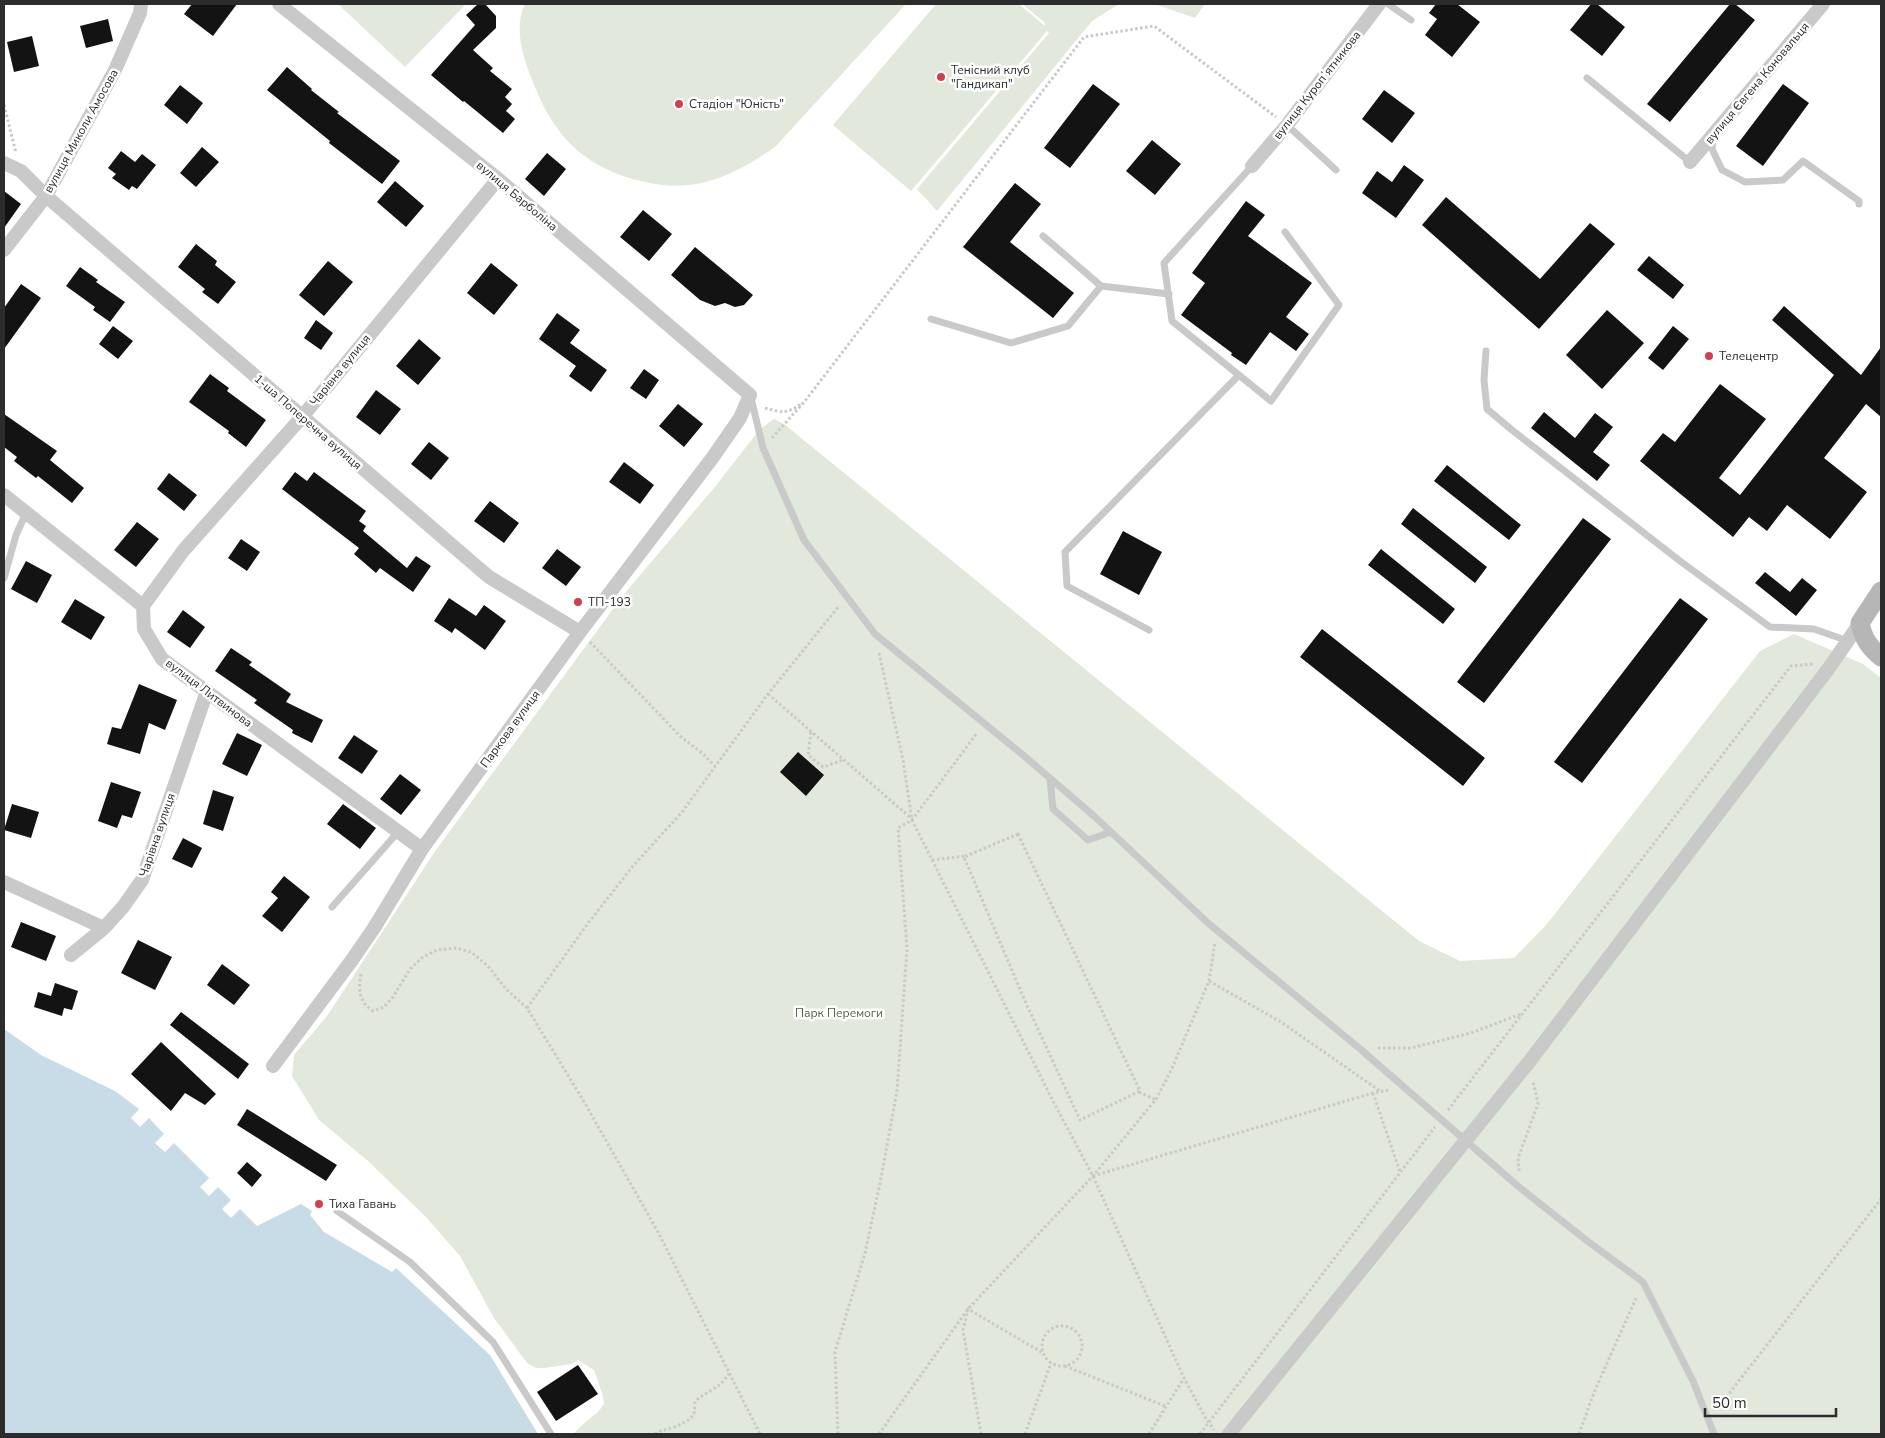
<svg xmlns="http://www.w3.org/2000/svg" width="1885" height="1438" viewBox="0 0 1885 1438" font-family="'Nunito Sans',sans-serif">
<rect width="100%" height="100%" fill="#fff"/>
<path fill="#e2e8db" d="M338,4H466L405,67Z
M525,4H906L776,146C755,161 734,174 709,181C689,187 665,187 645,182C583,168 553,136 531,77C522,55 514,26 525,4Z
M936,4H1019L1045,26L1044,22L1022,4H1205L1195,18L1157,5L1119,4L1092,21L937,211L917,189L1049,33L1047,31L911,191L833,125Z
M774,419L784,424L1419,941L1460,961L1514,958L1547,924L1760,651L1794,634L1863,664L1881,678V1434H574C581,1423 596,1417 604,1404L603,1396L594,1370L578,1360L571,1364L545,1368H536L527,1363L494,1318L460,1256L426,1217L368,1161L319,1120L292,1076L294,1055L327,1016L436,850L624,594L714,488L760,429Z"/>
<path fill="#c8dce7" d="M4,1029L41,1055L115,1091L139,1109L131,1118L140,1127L149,1118L164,1134L155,1143L165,1152L174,1143L209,1178L200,1187L209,1196L218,1187L231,1200L222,1209L231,1218L240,1209L257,1226L301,1204L312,1211L310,1215L324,1232L392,1272L396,1268L490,1355L538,1434H4Z"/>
<path fill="#131313" d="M192,4H237L213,36L184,14Z
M478,4H485L496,16V28L473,50L493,68L490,71L512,89L505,97L512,104L506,111L515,119L503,133L464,101L463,102L431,75L475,25L466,15Z
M1436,4H1457L1480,22L1452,57L1425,35L1437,19L1429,13Z
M1591,4H1597L1625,27L1602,56L1570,30Z
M1730,4H1735L1755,20L1670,122L1647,104Z
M108,19L113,41L86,48L80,26Z
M32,36L39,66L14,72L7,42Z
M287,67L312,89L311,90L339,112L337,113L400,161L382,184L329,143L330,141L267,90Z
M1093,84L1120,104L1070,168L1044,148Z
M1783,84L1809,103L1763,166L1736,146Z
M180,85L203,103L187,124L164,105Z
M1384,90L1415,113L1392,143L1362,119Z
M1152,140L1181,164L1155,195L1126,171Z
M202,147L219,162L196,187L180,173Z
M121,151L135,162L142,154L156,165L137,189L132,186L129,190L112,178L116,174L108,168Z
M547,153L566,169L544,196L525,179Z
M1404,165L1424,180L1396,218L1362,193L1377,171L1392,182Z
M395,181L424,206L406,227L377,202Z
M1015,183L1041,204L1010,242L1074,293L1053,318L963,247Z
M4,191L21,204L4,228Z
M1446,197L1540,279L1590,223L1615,244L1539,329L1422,225Z
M1246,201L1265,215L1248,236L1312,283L1286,317L1309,334L1296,351L1270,332L1246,365L1231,355L1232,353L1181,315L1205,283L1192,273Z
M643,210L672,234L649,261L620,237Z
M196,244L217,261L215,265L236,282L218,304L202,292L205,289L178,267Z
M695,247L753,295L744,305L735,307L725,303L715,306L700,300L671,275Z
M1649,256L1684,285L1673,299L1637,270Z
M328,261L353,282L324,316L299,295Z
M491,263L518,285L494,315L467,293Z
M80,267L98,280L96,282L125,302L110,322L93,310L95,307L66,286Z
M21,284L41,298L4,349V308Z
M1784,306L1861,375L1881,347V417L1866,404L1824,458L1867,492L1830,539L1787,505L1767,531L1749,517L1733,537L1640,461L1663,433L1675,442L1720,384L1766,419L1719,478L1740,495L1834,375L1772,320Z
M1607,310L1644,343L1602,389L1566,355Z
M557,313L580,330L570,343L607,370L591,392L569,376L576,366L539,339Z
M316,320L333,333L321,350L304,338Z
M113,326L133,341L118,359L99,344Z
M1673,326L1689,339L1663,370L1648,358Z
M419,339L441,358L418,385L396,366Z
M644,369L659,380L646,399L630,388Z
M210,374L229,388L227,391L266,420L246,447L228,433L229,431L189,402Z
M376,390L401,409L380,435L356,417Z
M678,404L703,424L684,447L659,426Z
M1544,412L1575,438L1595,413L1613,427L1593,452L1610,465L1597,481L1531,428Z
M4,414L57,451L50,460L84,488L72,503L38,476L36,478L14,461L17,457L4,447Z
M429,442L449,458L431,480L411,464Z
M624,462L654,485L640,504L609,482Z
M1447,465L1521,525L1509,540L1434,481Z
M295,472L307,481L314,472L366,511L359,521L366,526L363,531L407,568L416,556L431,566L413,592L380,568L376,573L354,554L359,548L282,489Z
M169,473L197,495L184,511L157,489Z
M490,501L519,523L504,543L474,521Z
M1413,508L1487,567L1475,583L1401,524Z
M1583,518L1611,539L1484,703L1457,682Z
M137,522L159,539L136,567L114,550Z
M1123,531L1162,552L1139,595L1100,574Z
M241,539L260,552L247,571L228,558Z
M557,549L581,567L566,586L542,568Z
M1381,549L1455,609L1443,624L1368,565Z
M26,561L52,575L37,603L11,589Z
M1765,572L1790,592L1802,578L1817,590L1796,616L1755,583Z
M449,598L476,616L484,605L506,621L485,650L455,628L452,633L434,621Z
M1680,598L1708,619L1582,783L1554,762Z
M75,599L105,617L91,640L61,622Z
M183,610L205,627L190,648L167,632Z
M1322,629L1485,758L1463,786L1300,657Z
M231,648L252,662L249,665L291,694L286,702L323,720L312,743L292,733L293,730L254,703L257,700L215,671Z
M139,684L177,700L165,730L149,723L140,754L107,744L112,727L121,729Z
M237,733L262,745L247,776L222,764Z
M354,735L378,751L362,774L338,758Z
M798,752L824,775L806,796L780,772Z
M400,774L421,790L401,815L380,799Z
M111,782L141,792L132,818L122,815L117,828L98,821Z
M213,790L234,797L223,831L203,824Z
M12,804L39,812L31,838L4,830Z
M343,804L376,828L360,849L327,824Z
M183,838L202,848L192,868L172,859Z
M284,876L310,897L282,932L262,916L278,898L271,892Z
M21,922L56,936L46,961L11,947Z
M138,940L172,957L155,990L121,973Z
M222,964L250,985L234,1005L207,985Z
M55,983L78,991L72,1010L64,1008L62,1016L34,1007L38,992L51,996Z
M181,1012L249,1064L238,1079L170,1025Z
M161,1042L216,1094L205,1105L185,1093L171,1111L131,1074Z
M247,1109L337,1165L326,1181L237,1125Z
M247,1162L262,1175L252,1187L237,1173Z
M578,1365L598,1394L556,1421L537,1392Z"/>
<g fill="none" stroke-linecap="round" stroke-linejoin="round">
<path stroke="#c9c9c9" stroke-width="3" stroke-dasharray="2.5 2.5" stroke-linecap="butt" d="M4,105L16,153
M765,408C783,413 786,414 801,404
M772,438L805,401L1084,37L1154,26L1276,117
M590,642L680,736L702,753L715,766
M879,653L903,760L912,820L1054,1103L1093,1176L1184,1378L1205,1417L1214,1430
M768,694L912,819
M811,732L808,755L823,767L843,760
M1018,834L1140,1091L1080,1120L1025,1001L964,857Z
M932,860L966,856
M361,974C358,990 359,1002 373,1011L384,1007L393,997L410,969L423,957L437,950L455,948L471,952L488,966L506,989L527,1008L583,1100L658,1232L760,1434
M1209,981L1215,942
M527,1008L589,922L633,866L682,812L768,694L839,606
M1378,1048H1411L1471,1033L1521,1014
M1139,1092L1156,1100
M1373,1093L1400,1172
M1448,1110L1791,666L1814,664
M1519,1171L1518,1158L1538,1104L1533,1081
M1093,1176L1373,1093L1389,1090
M1042 1346a20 20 0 1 1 40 0a20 20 0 1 1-40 0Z
M1065,1366L1165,1406
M1717,1409L1881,1199
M655,1434L657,1432L675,1427L687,1421L694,1415L695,1402L699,1398L721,1384L729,1374
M838,1434L835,1352L865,1253L880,1183L897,1091L907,949L898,828L912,820L977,733
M879,1434L968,1309L1093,1176L1157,1098L1173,1066L1209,981L1281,1022L1380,1091
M981,1434L963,1330L968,1309L1043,1353
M1025,1434L1051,1363
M1149,1434L1184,1378
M1200,1434L1435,1127
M1579,1434L1595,1390L1637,1296"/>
<path stroke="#c9c9c9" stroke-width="7" d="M1388,4L1411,20
M1587,78L1690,162
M1287,125L1336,170
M1713,139L1712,149L1722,170L1745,182L1783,180L1803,161L1859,201V204
M1252,166L1164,263L1172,321L1271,401L1339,305L1285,232
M1043,236L1101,286L1169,294
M931,319L1011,343L1068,326L1101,286
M1486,351L1484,380L1487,409L1512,430L1680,561L1770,627L1814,629L1848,641
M751,398L763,448L804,540L875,634L1023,755L1094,816L1208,923L1359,1048L1519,1187L1586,1240L1643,1282L1693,1381L1714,1434
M4,578L16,535L26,513
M1149,630L1067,586L1065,552L1239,375
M1050,779L1053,809L1088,840L1111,832
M332,907L398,832
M337,1211L410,1262L493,1342L551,1434"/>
<path stroke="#c9c9c9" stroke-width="14" d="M1690,162L1823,4
M4,163L21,171L46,196L489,577L580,632
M1252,166L1287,125L1379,4
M4,250L46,196L115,70L140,13L141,4
M4,495L143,606L144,629L162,659L422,849
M143,606L183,551L302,417L498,179
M4,882L104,928
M71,955L104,928L123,907L142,880L207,691
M273,1066L352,960L374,928L422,849L580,632L713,457L740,418L750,395L498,179L279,4
M1229,1434L1529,1062L1829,668L1860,623"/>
<path stroke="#b6b6b6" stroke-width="19" d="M1881,591L1860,623C1863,638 1869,647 1881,657"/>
</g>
<g fill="#d33e4d" stroke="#fff" stroke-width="2">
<circle cx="941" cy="77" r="5"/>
<circle cx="679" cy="104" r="5"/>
<circle cx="1709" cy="356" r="5"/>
<circle cx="578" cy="602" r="5"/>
<circle cx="319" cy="1204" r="5"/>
</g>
<g text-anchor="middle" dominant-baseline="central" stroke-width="5" stroke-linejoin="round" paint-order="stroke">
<g font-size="12" fill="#2c2c2c" stroke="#fff" text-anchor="start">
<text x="951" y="70">Тенісний клуб<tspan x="951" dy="14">"Гандикап"</tspan></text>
<text x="689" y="104">Стадіон "Юність"</text>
<text x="1719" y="356">Телецентр</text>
<text x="588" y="602">ТП-193</text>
<text x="329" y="1204">Тиха Гавань</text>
</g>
<g font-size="12" fill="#2c2c2c" stroke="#fff">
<text transform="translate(1757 83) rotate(-50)">вулиця Євгена Коновальця</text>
<text transform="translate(1317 85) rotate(-52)">вулиця Куропʼятникова</text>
<text transform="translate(81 131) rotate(-61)">вулиця Миколи Амосова</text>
<text transform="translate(517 196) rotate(40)">вулиця Барболіна</text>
<text transform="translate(340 370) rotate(-51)">Чарівна вулиця</text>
<text transform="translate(308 422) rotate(41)">1-ша Поперечна вулиця</text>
<text transform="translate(209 693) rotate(37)">вулиця Литвинова</text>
<text transform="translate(510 729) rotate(-54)">Паркова вулиця</text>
<text transform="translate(157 835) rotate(-71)">Чарівна вулиця</text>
</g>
<g font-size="12" fill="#50633e" stroke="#fff">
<text x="839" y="1013">Парк Перемоги</text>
</g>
</g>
<rect width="1885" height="1438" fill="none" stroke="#2c2c2c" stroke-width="10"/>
<path d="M1705 1408v8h131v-8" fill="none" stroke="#2c2c2c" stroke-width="2.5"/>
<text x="1712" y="1408" font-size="15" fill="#2c2c2c" stroke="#ffffff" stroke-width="4" paint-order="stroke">50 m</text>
</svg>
